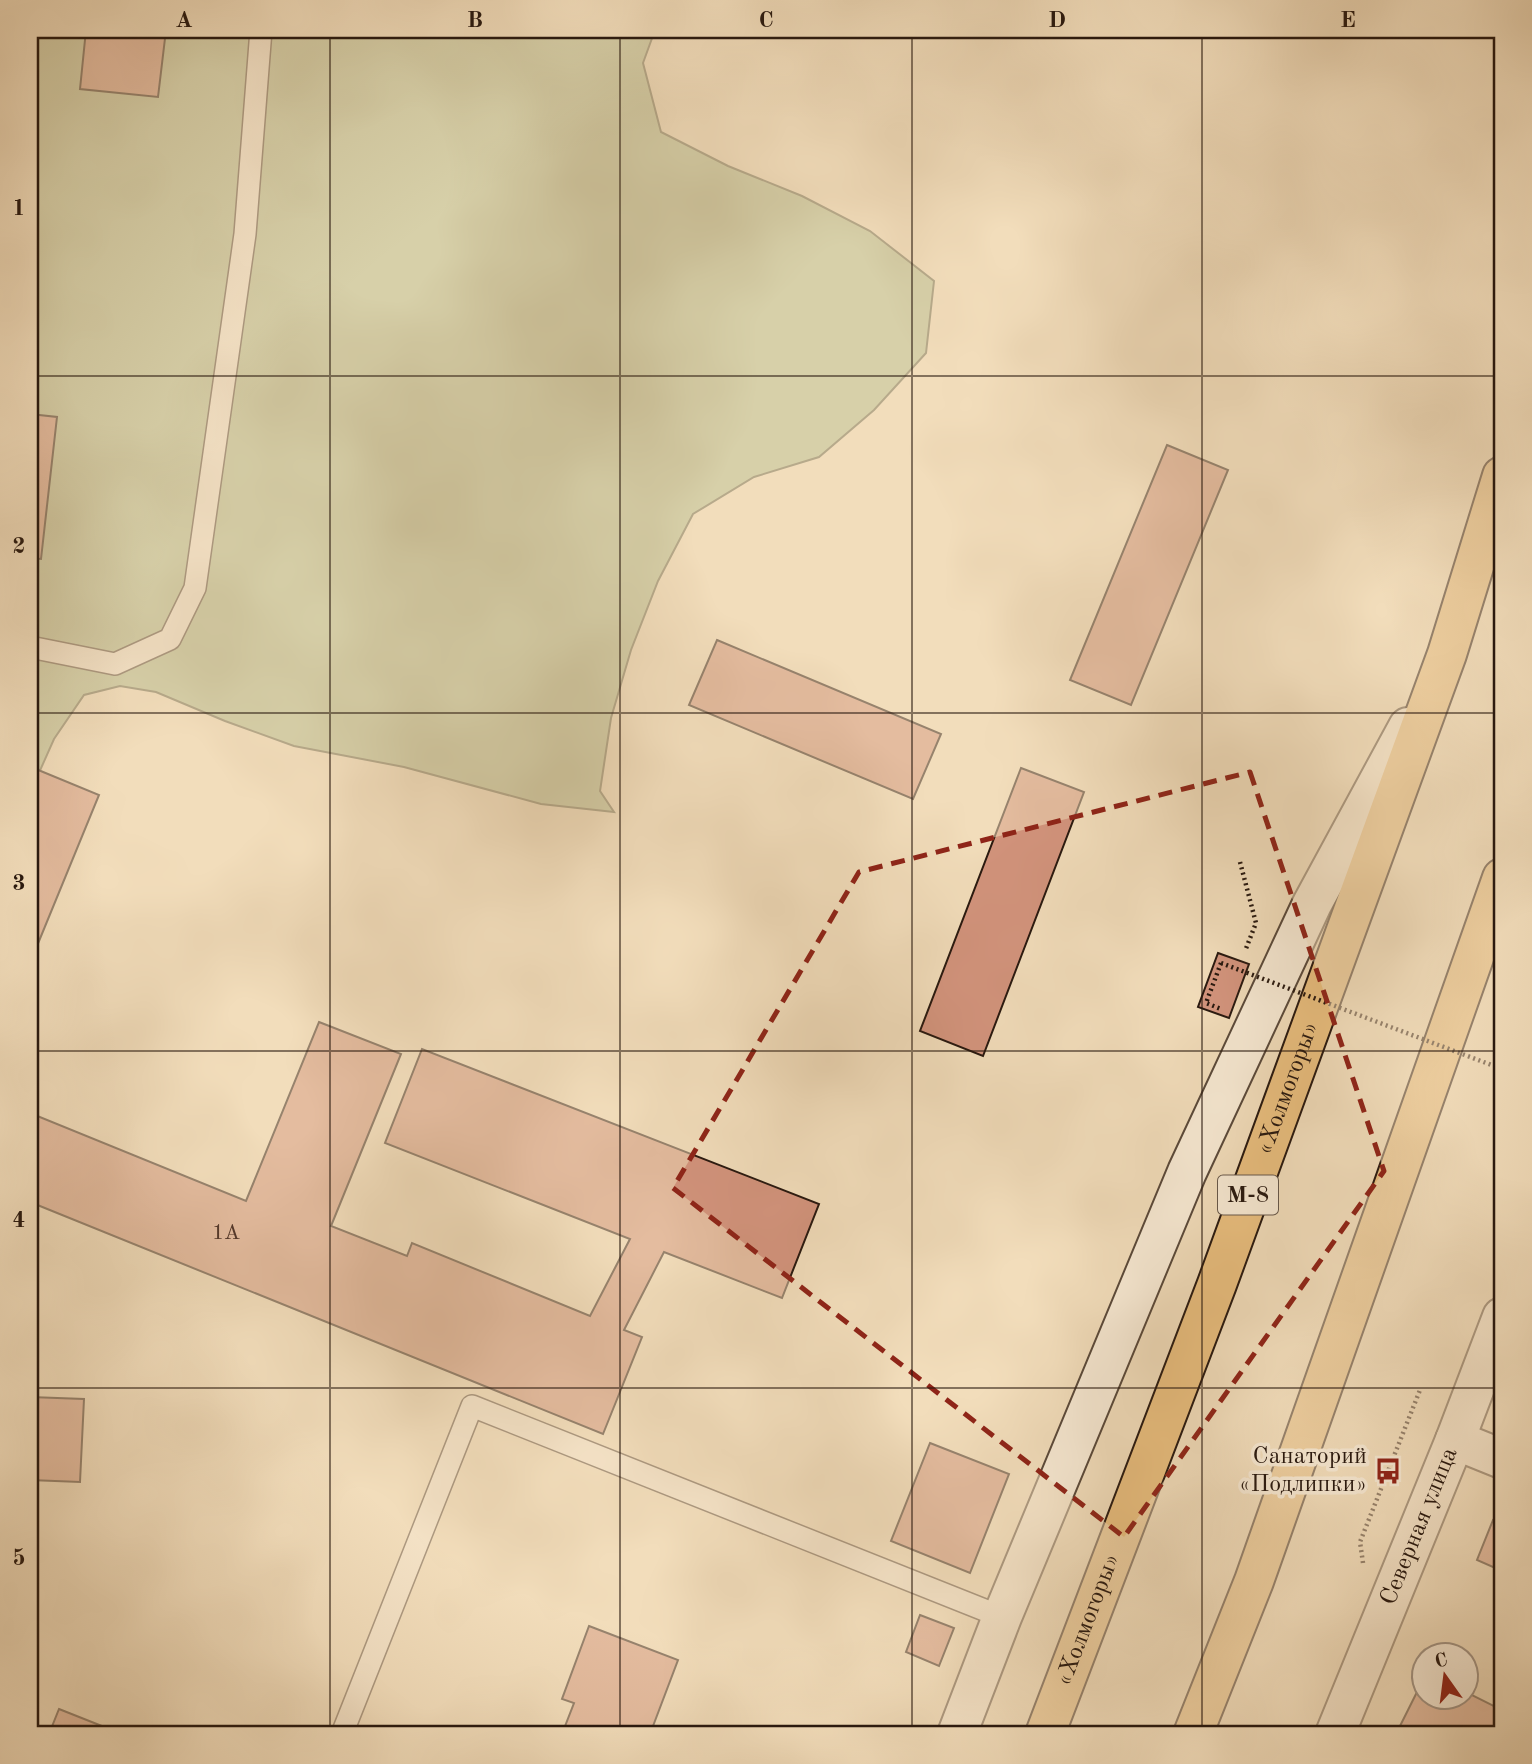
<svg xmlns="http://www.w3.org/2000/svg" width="1532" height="1764" viewBox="0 0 1532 1764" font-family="'Old Standard TT',serif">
<rect width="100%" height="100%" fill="#f2ddbb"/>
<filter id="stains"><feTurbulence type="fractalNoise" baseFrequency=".00286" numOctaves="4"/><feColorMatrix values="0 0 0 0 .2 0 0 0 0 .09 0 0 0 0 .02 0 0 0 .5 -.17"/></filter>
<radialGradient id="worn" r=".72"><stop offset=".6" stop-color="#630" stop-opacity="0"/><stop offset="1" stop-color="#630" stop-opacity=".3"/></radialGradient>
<path fill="#b7c293" stroke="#706d51" stroke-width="2" d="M30,30H655L643,63L661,132L728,166L802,196L870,231L934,281L926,353L874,410L819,457L754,477L693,514L658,581L631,650L611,718L600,791L614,812L541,804L404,767L294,746L225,721L156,692L120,686L84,695L54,739L30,793Z"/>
<path fill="#d3947d" stroke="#28180f" stroke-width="2" d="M86,30H166L158,97L80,89Z
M30,414L57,417L41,559L30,558Z
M1167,445L1228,470L1131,705L1070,680Z
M717,640L941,734L913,799L689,705Z
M31,767L99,795L30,963V770Z
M1021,768L1084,792L983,1056L920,1031Z
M1218,953L1249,964L1229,1018L1198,1007Z
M319,1022L401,1054L331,1226L407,1256L412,1243L590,1316L630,1239L385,1143L422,1049L819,1204L782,1298L664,1252L624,1330L642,1337L603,1434L30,1202V1113L246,1201Z
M30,1397L84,1399L80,1482L30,1480Z
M930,1443L1009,1474L970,1573L891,1541Z
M1493,1520L1502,1524V1571L1477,1560Z
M920,1615L954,1628L939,1666L906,1652Z
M589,1626L678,1660L650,1734H562L574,1703L562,1699Z
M1424,1678V1698H1466V1692L1502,1710V1734H1396Z
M59,1709L122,1734H49Z"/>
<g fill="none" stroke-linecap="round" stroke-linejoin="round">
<g stroke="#5a493a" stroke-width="24">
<path id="service" d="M30,647L115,664L170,639L195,588L245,234L261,30
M342,1734L472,1406L1002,1617"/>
</g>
<g stroke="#5a493a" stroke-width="42">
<g id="minor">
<path d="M1455,1440L1502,1459"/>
<path id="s1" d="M1335,1734L1455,1440L1502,1317"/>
</g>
</g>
<g stroke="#5a493a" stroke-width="42">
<path id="tertiary" d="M957,1734L1002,1617L1187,1172L1312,904L1408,727"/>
</g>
<g stroke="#28180f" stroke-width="42">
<g id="trunk">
<path id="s2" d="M1045,1734L1217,1284L1447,654L1502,476"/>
<path d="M1193,1734L1254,1581L1502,878"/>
</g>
</g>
<path stroke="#28180f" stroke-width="4.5" stroke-dasharray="2 3.5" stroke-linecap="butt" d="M1240,862L1256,923L1245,951
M1221,963L1206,1003L1221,1009
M1363,1563L1360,1542L1420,1390"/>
<use href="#service" stroke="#f7e9d3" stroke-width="21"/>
<use href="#minor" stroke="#f7e9d3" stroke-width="38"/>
<use href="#tertiary" stroke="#f7e9d3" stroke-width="38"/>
<use href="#trunk" stroke="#e9be7e" stroke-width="38"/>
<path stroke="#28180f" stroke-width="4.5" stroke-dasharray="2 3.5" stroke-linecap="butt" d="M1221,963L1502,1069"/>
</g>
<path d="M0 0H1532V1764H0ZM1250,772L1384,1171L1124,1537L673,1188L859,872Z" fill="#f2ddbb" fill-opacity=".55" fill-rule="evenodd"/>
<path fill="none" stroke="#8f2418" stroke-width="5" stroke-dasharray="14 9" stroke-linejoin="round" d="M1250,772L1384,1171L1124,1537L673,1188L859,872Z"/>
<path fill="none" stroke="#28180f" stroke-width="2" stroke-opacity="0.55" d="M330,30V1734M620,30V1734M912,30V1734M1202,30V1734M30,376H1502M30,713H1502M30,1051H1502M30,1388H1502"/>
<defs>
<g id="bus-bare" transform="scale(2.1)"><path d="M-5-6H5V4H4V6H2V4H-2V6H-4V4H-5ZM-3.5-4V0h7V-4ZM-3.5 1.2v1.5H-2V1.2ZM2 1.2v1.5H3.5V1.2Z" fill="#8f2418" stroke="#f7e9d3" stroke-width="2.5" paint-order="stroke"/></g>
</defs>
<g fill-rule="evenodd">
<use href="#bus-bare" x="1388" y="1471"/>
</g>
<g text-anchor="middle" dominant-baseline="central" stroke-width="7" stroke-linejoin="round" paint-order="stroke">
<g font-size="21" fill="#53372a">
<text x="226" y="1233">1А</text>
</g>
<rect fill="#f7e9d3" stroke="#66574a" stroke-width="2" x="1218" y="1175.5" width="60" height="39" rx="5"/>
<g font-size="23" font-weight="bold" fill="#28180f">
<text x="1248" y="1195">М-8</text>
</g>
<g font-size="24" fill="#28180f" stroke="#f7e9d3">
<text stroke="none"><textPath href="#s2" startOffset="690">«Холмогоры»</textPath></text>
<text stroke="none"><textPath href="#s1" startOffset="224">Северная улица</textPath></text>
<text stroke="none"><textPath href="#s2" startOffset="122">«Холмогоры»</textPath></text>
</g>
<g font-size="24" fill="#28180f" stroke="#f7e9d3" text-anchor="end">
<text x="1367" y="1457">Санаторий<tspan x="1367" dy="28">«Подлипки»</tspan></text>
</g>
</g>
<rect width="1532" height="1764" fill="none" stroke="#f2ddbb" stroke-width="77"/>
<g transform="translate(1445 1676) rotate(346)"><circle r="33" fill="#f7e9d3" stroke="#a49585" stroke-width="2"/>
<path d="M0-5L12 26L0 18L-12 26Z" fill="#8f2418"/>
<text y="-10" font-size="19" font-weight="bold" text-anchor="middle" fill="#28180f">С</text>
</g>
<rect x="38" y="38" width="1456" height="1688" fill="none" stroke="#28180f" stroke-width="2.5"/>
<g font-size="23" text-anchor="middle" font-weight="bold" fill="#28180f">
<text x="184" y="27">A</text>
<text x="475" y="27">B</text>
<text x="766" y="27">C</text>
<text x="1057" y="27">D</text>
<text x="1348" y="27">E</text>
<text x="19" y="215">1</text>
<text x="19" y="553">2</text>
<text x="19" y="890">3</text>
<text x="19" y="1227">4</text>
<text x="19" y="1565">5</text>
</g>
<rect width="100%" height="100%" filter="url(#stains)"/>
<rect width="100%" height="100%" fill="url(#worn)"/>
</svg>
